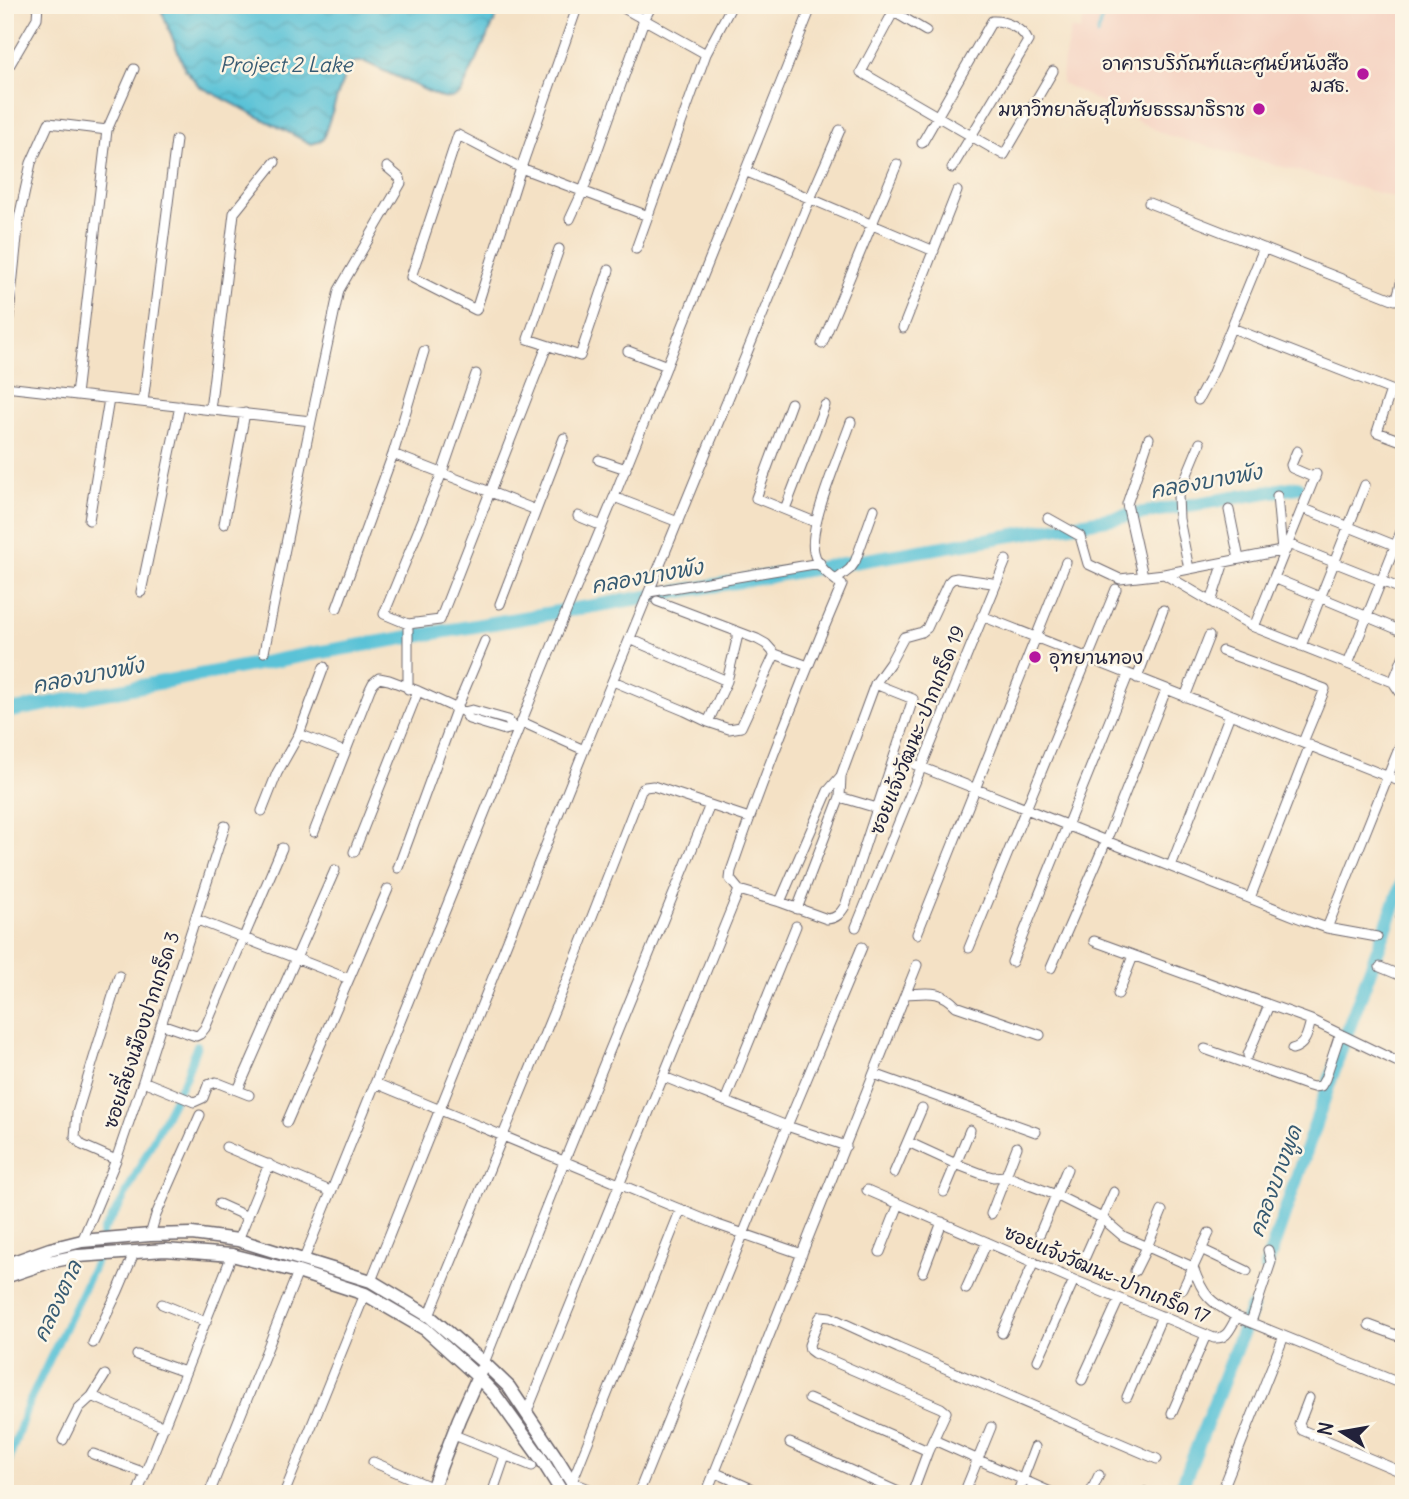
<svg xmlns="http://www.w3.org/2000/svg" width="1409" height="1499" viewBox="0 0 1409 1499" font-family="Delius,'Playpen Sans Thai',sans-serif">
<defs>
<pattern id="water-waves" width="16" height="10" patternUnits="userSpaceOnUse" patternTransform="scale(1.75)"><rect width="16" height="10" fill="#5ac2d7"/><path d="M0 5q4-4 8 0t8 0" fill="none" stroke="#4ea6b9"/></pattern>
</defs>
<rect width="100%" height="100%" fill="#fcf5e5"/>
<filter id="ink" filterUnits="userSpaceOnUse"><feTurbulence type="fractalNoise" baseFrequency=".0143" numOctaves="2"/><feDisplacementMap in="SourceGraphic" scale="14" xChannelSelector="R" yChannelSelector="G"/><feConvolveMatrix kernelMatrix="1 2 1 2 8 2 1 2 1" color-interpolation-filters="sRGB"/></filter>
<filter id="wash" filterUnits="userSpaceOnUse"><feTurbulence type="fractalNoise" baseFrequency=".00686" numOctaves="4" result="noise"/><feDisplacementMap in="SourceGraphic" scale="28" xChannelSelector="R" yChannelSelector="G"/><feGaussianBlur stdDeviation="1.57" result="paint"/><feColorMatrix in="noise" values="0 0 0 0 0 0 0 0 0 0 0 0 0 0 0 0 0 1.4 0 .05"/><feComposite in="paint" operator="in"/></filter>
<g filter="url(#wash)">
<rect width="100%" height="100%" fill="#f4e1c5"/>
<path fill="#f5d3c2" d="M1088,5H1404V200L1166,135L1062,83L1063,65L1071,29L1080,31Z"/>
<path fill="url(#water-waves)" stroke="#3e7289" stroke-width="2" d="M159,5H502L461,93C455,98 450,99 442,98L365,62H354L345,73L323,139L318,142L311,144L199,86L185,69Z"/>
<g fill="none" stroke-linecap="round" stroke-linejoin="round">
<path stroke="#5ac2d7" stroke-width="2.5" d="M1097,35L1106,5"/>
<path stroke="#5ac2d7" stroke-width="8" d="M102,1235L103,1231L119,1207L186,1076L197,1045
M5,1476L8,1463L27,1407L94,1266L96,1259"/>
<path stroke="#5ac2d7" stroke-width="14" d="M5,712L310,654L1297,487
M1266,1267L1342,1046L1404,879
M1179,1494L1251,1309"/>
</g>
</g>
<g filter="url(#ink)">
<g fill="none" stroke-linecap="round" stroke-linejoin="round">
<g stroke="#6c656b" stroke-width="11">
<path id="street" d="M578,5L521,168L476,310L411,277L458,135L521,168L648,216
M618,5L706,54
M897,5L861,72L1004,155L1053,71
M894,12L926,31
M5,73L37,18L38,5
M922,143L992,21C1005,20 1023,29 1028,41L952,168
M745,171L934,251
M1149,203L1395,300L1397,298L1401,283L1404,282
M570,219L583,191L644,20L652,5
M559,249L528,339L580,356L609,270
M636,249L706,54L732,5
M903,328L957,191
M1232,328L1404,395
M822,344L897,164
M628,351L667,366
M5,355L19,218L31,163L49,123L107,130L134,69
M476,374L442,473L384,614L408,624L440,620L547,346
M5,387L311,421
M1391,390L1377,432L1404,442
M76,395L107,130
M1198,400L1213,372L1264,248
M143,402L176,140
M791,403L756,498L815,522
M210,410L234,213L275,162
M851,422C841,451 808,525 814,552C817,567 831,577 842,585C802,679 764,775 731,871L730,879L739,890L780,902L827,919C837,918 840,914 845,906L913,699L875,684
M1297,451L1291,465L1292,468L1315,478
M393,454L536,510
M599,460L626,469
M1277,496L1282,551
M614,497L678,522
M1302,508L1404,549
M785,509L825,405
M1229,510L1239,559
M578,516L602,526
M1048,518L1080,536L1088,564L1120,579L1164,574L1286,550
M89,520L109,399
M224,524L245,413
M1288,544L1404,590
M1189,569L1179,519L1178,496L1200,443
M1164,574L1254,627L1393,682
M1143,576L1127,504L1149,438
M1274,578L1404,632
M836,580L850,569L855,562L874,509
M141,592L180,406
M649,592L820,563
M657,601L757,639L766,644L775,654L808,666
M1211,602L1224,562
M500,604L564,438
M337,608L393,454L424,351
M982,616L1404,783
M408,624V689
M1254,627L1316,474
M630,639L727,681
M1301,646L1365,485
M1222,651L1325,689L1303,742
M264,652L311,421L339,290L401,183L400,178L387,167
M1404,655L1393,682L1404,698
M1348,664L1404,524
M1137,678L1163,610
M613,681L685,711L708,722L729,729L741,727L775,654
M1185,697L1209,636
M464,712L472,710L508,720L513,728L517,731
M522,722L584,750
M708,722L727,681L737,639V633
M299,734L345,752
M901,759L1304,920L1327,928L1377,937
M840,797L877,808
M262,811L277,773L299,734L324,667
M314,832L370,689L373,683L379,678L389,680L418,691L464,712L469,719L505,730L513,728
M354,852L418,691
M1171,866L1230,714
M398,868L456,710L485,641
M1250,898L1310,745
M780,902L828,791L841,776
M797,909L840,797L841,776L875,684L890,663L904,637L922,632L927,628L948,583L952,579L957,578L992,583
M1401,918L1404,911
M195,919L349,979
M856,927L1006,560
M1327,928L1404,736
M917,934L1066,562
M1094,941L1311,1020L1404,1065
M969,948L1116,589
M1012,962L1128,675
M1380,967L1404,977
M1051,968L1106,841L1166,690
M906,994C928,993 940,989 956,1006L1040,1035
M1118,994L1133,956
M161,1024L196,1036L200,1034L205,1028L282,848
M1205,1049L1306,1085L1313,1087L1321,1086L1325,1079L1340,1034
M1292,1049C1306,1046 1308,1032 1311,1020
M1248,1055L1269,1005
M874,1074L1036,1132
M664,1077L787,1126L846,1146
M143,1081L194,1102L203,1098L208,1085L216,1082L249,1095
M375,1083L718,1225L802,1254
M238,1090L335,870
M725,1101L796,926
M287,1122L388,889
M908,1142L956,1164L982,1174L993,1177L1006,1176L1056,1195L1102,1218L1123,1236L1193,1267C1203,1296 1210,1302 1237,1317
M226,1147L330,1191
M116,1160L82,1145L75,1137L77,1113L119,976
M894,1173L922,1108
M867,1190L1074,1280L1214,1338C1228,1339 1230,1328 1237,1317L1404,1385
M944,1192L970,1130
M219,1204L248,1217
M991,1214L1017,1147
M1040,1233L1067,1169
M150,1235L156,1215L200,1115
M238,1240L269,1164
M82,1241L116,1160L143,1081L225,826
M1201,1249L1247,1271
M880,1252L899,1204
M1085,1257L1114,1192
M304,1259L561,624L614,497L812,5
M1135,1271L1147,1247L1162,1211
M923,1272L942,1222
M371,1281L584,750L810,199L840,130
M966,1289L987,1242
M1183,1289L1209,1233
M162,1304L206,1322
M429,1316L577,955L641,791L645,787L653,786L749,818
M1251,1322L1271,1262L1268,1250
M1369,1325L1404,1338
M1002,1333L1034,1262
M93,1343L118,1291L135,1251
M137,1355L185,1372
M1038,1360L1074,1280
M484,1363L564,1162L710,805
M1082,1380L1119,1299
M92,1396L105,1375
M1127,1397L1162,1316
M1309,1398L1299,1424L1302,1430L1404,1473
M809,1399L928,1451
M1172,1413L1206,1335
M526,1414L739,890
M454,1435L532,1466
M63,1440L79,1408L92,1396L164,1427
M934,1440L1055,1494
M790,1443L903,1494
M93,1454L145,1473
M373,1462L433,1488
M714,1472L750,1488
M967,1486L991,1427
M137,1494L232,1255
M209,1494L298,1272
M284,1494L365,1294
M492,1494L505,1456
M601,1494L572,1482L681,1209
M638,1494L787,1126L862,947
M706,1494L917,965
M912,1494L928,1451L946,1412L941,1408L814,1353L810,1350L809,1345L819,1319L821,1316L830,1317L898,1348L1157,1459
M1017,1494L1035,1447
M1090,1494L1099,1475
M1144,1494L1145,1492
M1221,1494L1284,1336"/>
</g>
<g stroke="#6c656b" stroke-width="15">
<path id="secondary" d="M5,1265L50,1249L82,1241L150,1235L192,1234L238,1240L371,1281L429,1316L484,1363L509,1387L558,1460L579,1494
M5,1277L49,1262L78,1256L165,1250L232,1255L298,1272L365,1294L425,1329L478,1377L496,1396L542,1460L563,1494
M430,1494L459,1419L481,1370"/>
</g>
<use href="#street" stroke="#fff" stroke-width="9"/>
<use href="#secondary" stroke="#fff" stroke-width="12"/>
</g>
</g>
<g fill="#b5179e" stroke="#fcf5e5" stroke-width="2.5">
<circle cx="1363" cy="74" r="7"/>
<circle cx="1259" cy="109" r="7"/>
<circle cx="1035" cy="657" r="7"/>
</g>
<g text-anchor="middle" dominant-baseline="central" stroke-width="5" stroke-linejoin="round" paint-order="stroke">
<g font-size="19" fill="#22223b" stroke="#fcf5e5" text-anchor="end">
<text x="1349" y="63">อาคารบริภัณฑ์และศูนย์หนังสือ<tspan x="1349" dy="22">มสธ.</tspan></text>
<text x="1245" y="109">มหาวิทยาลัยสุโขทัยธรรมาธิราช</text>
<text x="1049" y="657" text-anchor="start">อุทยานทอง</text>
</g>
<g font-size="19" fill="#22223b" stroke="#fcf5e5">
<text transform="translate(917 730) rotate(-68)">ซอยแจ้งวัฒนะ-ปากเกร็ด 19</text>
<text transform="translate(141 1030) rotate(-72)">ซอยเลี่ยงเมืองปากเกร็ด 3</text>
<text transform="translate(1107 1274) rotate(23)">ซอยแจ้งวัฒนะ-ปากเกร็ด 17</text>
</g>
<g font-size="21" font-style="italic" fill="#365a72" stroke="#fcf5e5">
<text x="286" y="64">Project 2 Lake</text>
<text transform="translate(1206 481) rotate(-10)">คลองบางพัง</text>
<text transform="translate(647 576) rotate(-10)">คลองบางพัง</text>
<text transform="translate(88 675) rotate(-11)">คลองบางพัง</text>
<text transform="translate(1275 1181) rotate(-70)">คลองบางพูด</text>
<text transform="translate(57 1301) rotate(-65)">คลองตาล</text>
</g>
</g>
<rect width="1409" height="1499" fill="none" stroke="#fcf5e5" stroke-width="28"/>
<g transform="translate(1342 1432) rotate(281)" stroke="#fcf5e5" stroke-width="5" paint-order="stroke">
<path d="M0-5L12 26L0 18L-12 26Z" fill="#22223b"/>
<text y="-10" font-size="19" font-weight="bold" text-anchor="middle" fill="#22223b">N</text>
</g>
</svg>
